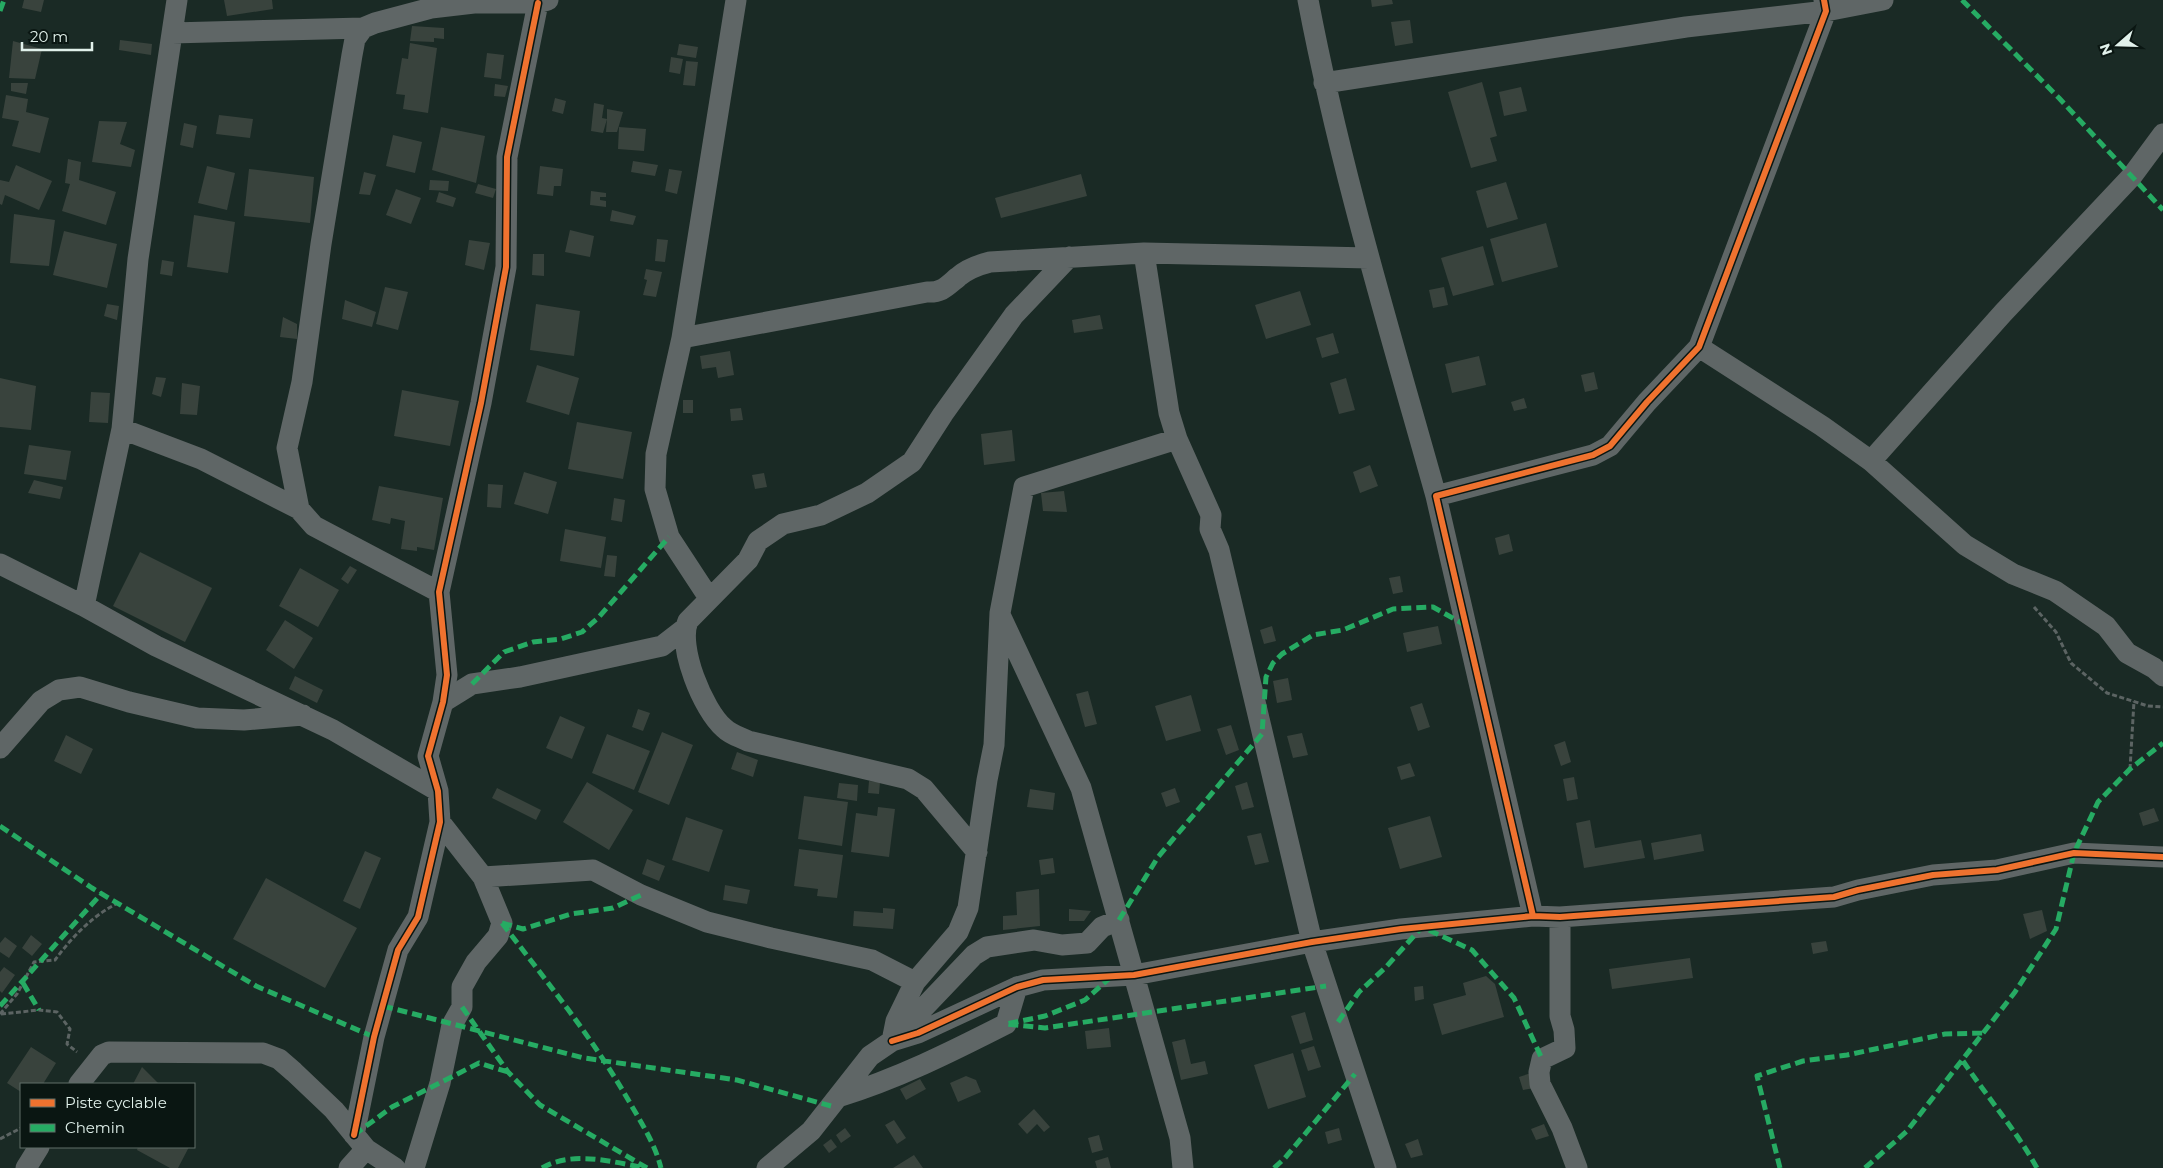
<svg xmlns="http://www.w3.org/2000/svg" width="2163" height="1168" viewBox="0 0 2163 1168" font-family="Montserrat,sans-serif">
<rect width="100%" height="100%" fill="#1a2a25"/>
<path fill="#39433d" d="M24,0H44L41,12L22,8Z
M224,0H272L273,9L227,16Z
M1371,0H1392L1393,4L1372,7Z
M1410,20L1413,43L1395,46L1391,22Z
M412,26L444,28V39L434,38V42L410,41Z
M120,40L152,44L151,55L119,50Z
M13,41L42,49L35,79L9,78Z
M410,43L437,48L428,113L403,109L405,95L396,94L402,58L408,59Z
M679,44L698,47L696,58L677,55Z
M487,53L504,55L501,79L484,77Z
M671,57L683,59L680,74L669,72Z
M686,61L698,62L695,86L683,85Z
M1482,82L1497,136L1490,138L1497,161L1471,168L1448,92Z
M11,83H28L26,94L11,91Z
M495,84L508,86L505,97L494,96Z
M1521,87L1527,111L1504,116L1499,92Z
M6,95L28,99L26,112L49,118L40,153L12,146L19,121L2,118Z
M555,98L566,101L563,114L552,111Z
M594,103L604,105L602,118L607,119V109L623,112L617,132H606L607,119L603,133L591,131Z
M219,115L253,119L250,138L216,134Z
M99,121L127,122L120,144L135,150L131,167L92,162Z
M184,123L197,126L193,148L180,145Z
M441,127L485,136L476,183L432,170Z
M619,127L646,129L644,151L618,149Z
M393,135L422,142L415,173L386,166Z
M68,159L81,162L79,180L116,192L106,225L62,211L70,184L65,183Z
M633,161L658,165L655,176L631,172Z
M16,165L52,181L39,210L5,195L2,205L0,204V180L9,182Z
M207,166L235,173L227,210L198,203Z
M540,166L563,169L561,186H554L553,196L537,194Z
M249,169L314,177L310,223L244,216Z
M669,169L682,171L677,194L665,191Z
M364,172L376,175L370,195L359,194Z
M1081,174L1087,196L1001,218L995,198Z
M430,180L449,181L448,191L429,190Z
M1506,182L1518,219L1487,228L1476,191Z
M478,184L496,189L493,198L475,193Z
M396,189L421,198L411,224L386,215Z
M591,191L606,193V197H600V200L606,201V207L590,205Z
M439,192L456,198L453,207L436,202Z
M612,210L636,216L633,225L610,221Z
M14,214L55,220L49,266L10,263Z
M194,215L235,222L228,273L187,267Z
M1546,223L1558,267L1502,282L1490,239Z
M570,230L594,236L590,257L565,252Z
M64,231L117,244L107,288L53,275Z
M657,239L668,240L665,262L655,261Z
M469,240L490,243L484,270L465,265Z
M1483,246L1494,285L1453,296L1441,258Z
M533,254H544V276L532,275Z
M162,260L174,262L172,276L160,274Z
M646,269L662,272L656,297L643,295L647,280L644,279Z
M385,287L408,292L398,330L376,324Z
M1444,287L1448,305L1433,308L1429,290Z
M1300,291L1311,325L1266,339L1255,305Z
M345,300L376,312L372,327L342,319Z
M107,304L119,306L117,320L104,316Z
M536,304L580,311L574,356L530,350Z
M1100,315L1103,329L1074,333L1072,320Z
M283,317L297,324V339L280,337Z
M1333,333L1339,353L1322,358L1316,338Z
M730,351L734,375L718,378L716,367L702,369L700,356Z
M1479,356L1486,385L1452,393L1445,364Z
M537,365L579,378L569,415L526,402Z
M1594,372L1598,389L1585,392L1581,375Z
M156,377L166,378L161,397L152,394Z
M0,378L36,386L31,430L0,427Z
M1346,378L1355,410L1339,414L1330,383Z
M182,383L200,386L197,415L180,414Z
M402,390L459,401L450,446L394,436Z
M91,392L110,393L108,423L89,422Z
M1524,398L1527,408L1514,411L1511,402Z
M683,400H693V413H683Z
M741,408L743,420L731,421L730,409Z
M577,422L632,432L623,479L568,469Z
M1012,430L1015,461L984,465L981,434Z
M29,445L71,451L66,480L24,474Z
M1370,465L1378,486L1360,493L1353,472Z
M524,472L557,482L548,514L514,504Z
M764,473L767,487L755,489L752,475Z
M34,480L63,487L60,499L28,493Z
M488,484L503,485L501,508L487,507Z
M379,486L443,498L434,550L417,547V551L401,549L405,521L391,518L390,524L372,520Z
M1064,491L1067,512L1043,511L1041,493Z
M614,498L625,500L622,522L611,520Z
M565,529L606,537L601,568L560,561Z
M1509,534L1513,551L1499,555L1495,538Z
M140,552L212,588L185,642L113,606Z
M607,555L617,556L615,577L604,576Z
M350,566L357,570L348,584L341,579Z
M300,568L339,590L318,627L279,606Z
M1400,576L1403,592L1393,594L1389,578Z
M285,620L313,638L294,669L266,650Z
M1272,626L1276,641L1264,644L1260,630Z
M1438,626L1442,644L1407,652L1403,633Z
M295,676L323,690L317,703L289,689Z
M1288,678L1292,700L1277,703L1273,681Z
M1088,691L1097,724L1085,727L1076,694Z
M1191,695L1201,731L1166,741L1155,706Z
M1422,703L1430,727L1418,731L1410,707Z
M638,709L650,713L643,731L632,727Z
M560,716L585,727L572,759L546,748Z
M1231,725L1239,750L1226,755L1217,729Z
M662,732L693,745L669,805L638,792Z
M1302,733L1308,755L1293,758L1287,736Z
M607,734L650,751L634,790L592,773Z
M66,735L93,749L81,774L54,761Z
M1565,741L1571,762L1561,766L1554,745Z
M737,752L758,760L753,777L731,769Z
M1410,763L1415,776L1401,780L1397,767Z
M1574,777L1578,799L1567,801L1563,779Z
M869,781L880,782L879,794L868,793Z
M587,782L633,810L609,850L563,822Z
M1247,782L1254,807L1242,810L1235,786Z
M839,783L858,785L857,801L837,798Z
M497,788L541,810L536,820L492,798Z
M1175,788L1180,802L1166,807L1161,793Z
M1030,789L1055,793L1053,810L1027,807Z
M804,796L848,802L842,846L798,839Z
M878,807L895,809L889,857L851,852L856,813L877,816Z
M2154,808L2159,821L2143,826L2139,813Z
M1430,816L1442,857L1400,869L1388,828Z
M686,817L723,830L709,872L672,860Z
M1590,820L1595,848L1641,840L1645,858L1584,868L1576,823Z
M1261,833L1269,862L1255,865L1247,836Z
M1701,834L1704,851L1654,860L1651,843Z
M799,849L843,855L837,898L817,896L818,889L794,886Z
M365,851L381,858L360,909L343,901Z
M1053,858L1055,873L1041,875L1039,860Z
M647,859L665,866L659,881L642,874Z
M266,878L357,928L325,988L233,939Z
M725,885L750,890L747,904L723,900Z
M1039,889L1040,926L1003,930V916L1017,915L1016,892Z
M883,908L895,909L893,929L853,926L854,911L883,913Z
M1069,909L1091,911L1084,921H1069Z
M2042,910L2047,931L2030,939L2023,914Z
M31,935L42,944L32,956L22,948Z
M5,937L17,946L9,958L0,952V943Z
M1826,941L1828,951L1813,954L1811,943Z
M1690,958L1693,978L1612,989L1609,969Z
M4,967L15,975L2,993L0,991V972Z
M1486,976L1495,984L1504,1017L1442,1035L1433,1004L1466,995L1463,983Z
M1423,986L1424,999L1415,1001L1414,987Z
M1305,1012L1313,1040L1300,1044L1291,1016Z
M1109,1028L1111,1047L1087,1049L1085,1031Z
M1185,1039L1191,1064L1205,1061L1208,1074L1181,1080L1172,1042Z
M1314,1046L1321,1067L1308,1071L1301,1050Z
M31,1047L56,1063L43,1084H21V1092L7,1083Z
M1293,1053L1306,1097L1268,1109L1254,1065Z
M142,1067L159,1084H133Z
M1531,1073L1535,1088L1523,1090L1519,1077Z
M966,1076L976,1080L981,1092L958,1102L950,1083Z
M920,1079L926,1089L906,1100L900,1089Z
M1034,1109L1050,1127L1044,1132L1037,1124L1027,1134L1018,1124Z
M894,1120L906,1138L897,1144L885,1125Z
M1544,1124L1549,1136L1536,1140L1531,1129Z
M845,1128L851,1136L841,1143L836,1135Z
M1339,1128L1342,1140L1328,1144L1325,1132Z
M1099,1135L1103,1150L1092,1153L1088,1138Z
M831,1139L837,1147L829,1153L823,1145Z
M1418,1139L1423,1155L1411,1158L1405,1144Z
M138,1147H189L178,1168H170L137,1150Z
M914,1155L923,1168H893Z
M1108,1157L1111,1168H1097L1095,1161Z"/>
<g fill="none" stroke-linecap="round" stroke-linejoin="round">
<path stroke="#5c6463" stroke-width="3" stroke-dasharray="5 2.5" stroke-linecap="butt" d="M2034,607L2056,632L2071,663L2107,693L2148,706L2163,707
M2130,769L2134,701
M0,1014L17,994L34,962L55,960C72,937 92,916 118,903
M1,1014L39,1010L57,1012L70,1029L67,1044L77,1052
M0,1139L21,1128"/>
<path stroke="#5f6666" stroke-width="21" d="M736,0L682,338L927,292C942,293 947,286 958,277C967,269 978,265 990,262L1144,253L1369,258
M1308,0C1340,168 1390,332 1436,496
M172,33L363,28
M1324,83L1686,27L1826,11L1883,0
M1144,253L1169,413L1177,439L1211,515L1210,529L1219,550L1312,942L1386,1168
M682,338L656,454L655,489L669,537L709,598
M1699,347L1822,426L1871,461L1965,545L2013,574L2055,591L2106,626L2127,653L2154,668L2163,676
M122,429L201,459L299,509
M1871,461L2003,313L2132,176L2163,134
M0,564L84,606L156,646L333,730L438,791
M439,592L314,526L299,509L287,448L302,382L321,244L352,55L355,39L363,28L375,23L431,8L474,3H538L548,0
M84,606L122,429L138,259L177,0
M1001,617L1081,788L1180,1138L1183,1168
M443,702L472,684L520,677L662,646L684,629
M0,748L41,701L59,690L80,687L129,702L197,718L244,720L303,715
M440,822L483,877L593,870L641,895L707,922L771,938L872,960L915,982L896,1021L892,1041
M977,852L924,789L908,779L748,741C740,737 731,735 724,728C703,710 677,646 688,621L748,560L758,541L783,524L821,515L867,493L912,462L943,414L1014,315L1069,257
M1533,916L1436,496L1593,455L1610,446L1647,402L1699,347L1826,11L1824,0
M1560,917V1016L1564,1030L1565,1048L1542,1059L1539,1072L1540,1084L1562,1128L1577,1168
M915,982L958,932L968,908L987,780L994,745L1000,613L1024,487L1177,439
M892,1041L918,1033L1017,987L1043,980L1134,975L1312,942L1401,929L1533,916L1560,917L1834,897L1858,890L1933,875L1997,870L2074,853L2163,857
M79,1084L102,1055L109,1052L263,1053L279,1059L294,1072L334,1110L366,1149L395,1168
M838,1097C897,1079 951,1052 1006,1024L1017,987
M354,1135L374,1037L398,950L418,917L440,822L438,791L428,756L443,702L447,675L439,592L481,403L506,267L507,157L538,3
M26,1168L39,1147
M349,1168L366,1149
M414,1168L440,1083L452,1025L462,1007V987L476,962L498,936L502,923L483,877
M767,1168L811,1131L870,1056L892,1041L974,955L987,947L1034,940L1062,945L1087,943L1102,927L1119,920"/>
<path stroke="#26ab63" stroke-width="5" stroke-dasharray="10 5" stroke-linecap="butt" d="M1962,0L2059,98L2163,210
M0,11L4,0
M472,684L504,652L533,642L561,639L582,632L598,618L669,537
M0,826L92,888L256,986L374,1037
M1119,920L1158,857L1262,734L1266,677L1273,663L1282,654L1313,635L1343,630L1393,609L1433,607L1465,625
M502,923C547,982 593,1038 630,1103C642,1124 655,1144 661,1168
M502,923L523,929L571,914L613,908L641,895
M1111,977L1085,1000L1045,1016L1006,1024L1045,1028L1326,986
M23,983L39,1010
M0,1006L102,893
M383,1006L584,1058L737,1080L831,1106
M462,1007L508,1072L540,1105L647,1168
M1338,1022L1359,992L1386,967L1422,927L1472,950L1514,998L1542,1059
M1963,1061C1987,1097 2016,1130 2037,1168
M354,1135L392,1107L479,1063L508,1072
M542,1168C571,1151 609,1161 640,1167
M1274,1168L1285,1158L1355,1074
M1780,1168L1757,1076L1803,1061L1847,1055L1945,1034L1984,1033
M1865,1168L1907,1131L2015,992L2056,929L2074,853L2098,802L2130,769L2163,743"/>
<g stroke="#0a1612" stroke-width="9">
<path id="cycleway" d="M1533,916L1436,496L1593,455L1610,446L1647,402L1699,347L1826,11L1824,0
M892,1041L918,1033L1017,987L1043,980L1134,975L1312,942L1401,929L1533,916L1560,917L1834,897L1858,890L1933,875L1997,870L2074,853L2163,857
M354,1135L374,1037L398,950L418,917L440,822L438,791L428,756L443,702L447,675L439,592L481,403L506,267L507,157L538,3"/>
</g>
<use href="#cycleway" stroke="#ef722f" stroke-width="6"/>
</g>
<rect x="20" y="1083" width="175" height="65" fill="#0a1612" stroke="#606e69"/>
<rect x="30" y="1099" width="25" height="8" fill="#ef722f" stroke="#606e69"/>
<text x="65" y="1108" font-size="15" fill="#e1f1eb">Piste cyclable</text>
<rect x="30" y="1124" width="25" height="8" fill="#26ab63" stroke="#606e69"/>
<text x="65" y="1133" font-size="15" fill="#e1f1eb">Chemin</text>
<g transform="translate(2118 45) rotate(250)" stroke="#0a1612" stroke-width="4" paint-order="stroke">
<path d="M0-4L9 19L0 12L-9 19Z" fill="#e1f1eb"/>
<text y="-8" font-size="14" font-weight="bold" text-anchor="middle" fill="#e1f1eb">N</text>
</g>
<path d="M22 42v8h70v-8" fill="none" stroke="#e1f1eb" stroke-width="2.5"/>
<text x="30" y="42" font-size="15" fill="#e1f1eb" stroke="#0a1612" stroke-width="4" paint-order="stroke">20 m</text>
</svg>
